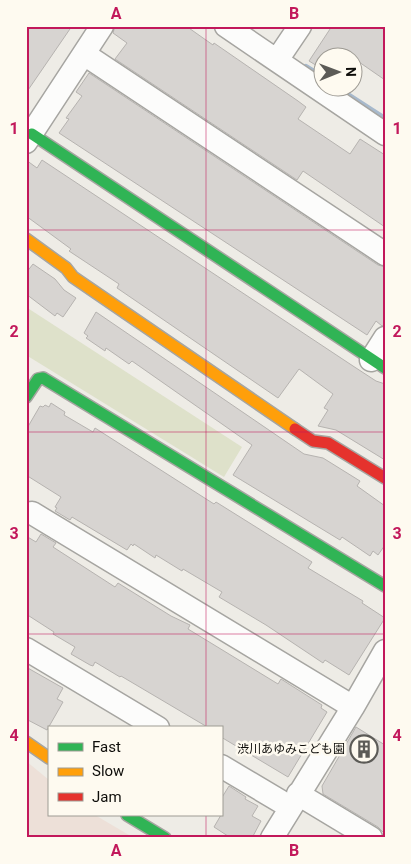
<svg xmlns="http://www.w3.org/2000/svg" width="411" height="864" viewBox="0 0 411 864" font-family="Roboto,'Noto Sans JP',sans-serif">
<rect width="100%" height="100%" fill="#eeece6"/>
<path fill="#ede0d8" d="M26,761L49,780V815H95L134,838H26Z"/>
<path fill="#dee1ca" d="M26,307L242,447L224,477L26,355Z"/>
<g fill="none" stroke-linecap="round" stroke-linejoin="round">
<path stroke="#a7b9cc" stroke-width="6" d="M306,67L324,78
M337,88L385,119"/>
</g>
<path fill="#d7d4d1" stroke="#b6b3b0" d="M26,26H72L26,93Z
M115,26H186L213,45L214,43L298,101L306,107L298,119L350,154L360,139L385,155V227L303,171L297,180L115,59L127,43L113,33Z
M332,26H385V80L359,62L354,70V58H324V70L309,61Z
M89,73L378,265L385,267V325L382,326L376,321L367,335L59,133L69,119L66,118L82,96L76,92Z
M26,160L37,168L42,160L353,366L376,381L385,384V460L336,430L318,426L328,410L324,408L333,394L299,369L278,398L117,288L119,284L69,251L71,249L26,216Z
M33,264L55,279L64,290L76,298L63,317L57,313L55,316L26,294V273Z
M96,312L304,454L323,458L360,481L357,486L385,506V545L378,555L373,551L370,556L342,537L340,540L233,475L252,445L132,361L129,364L106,348L105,351L86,338L88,336L84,333Z
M51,403L65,412L64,415L93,432L95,428L214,504L216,502L312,562L308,568L363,601L362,603L385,618L349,675L325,660L323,663L266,625L219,597L222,592L183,569L182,571L156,555L155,558L134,544L133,546L131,544L127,550L72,517L70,520L55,511L57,508L55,507L61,497L26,475V430L40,406L43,407L45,405L49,407Z
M41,534L56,543L53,547L115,587L118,583L171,616L190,625L188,629L278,684L281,679L322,705L321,708L327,712L288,777L221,737V728H209L121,676L120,677L95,662L93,666L90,665L71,654L75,647L53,634L54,632L26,614V536L36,542Z
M26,667L63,688L57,699L63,702L47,730L26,719Z
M356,727L385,745V834L378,827L323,794L322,786Z
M229,786L246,797L245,799L258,806L252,816L261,821L252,838H231L214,827L221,815V799Z"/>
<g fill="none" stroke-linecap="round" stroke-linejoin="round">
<g stroke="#a6a5a1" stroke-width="25">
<path id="street" d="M226,26L385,134
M84,54L385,254
M277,60L300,26
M26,142L102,26
M371,360L385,338
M32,513L353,707
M26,649L158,728
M221,766L290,807
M298,794L371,838
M272,838L353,707L385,651"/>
</g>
<g stroke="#a6a5a1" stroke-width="14">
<path id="fast" d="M32,134L385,368
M26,397L38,379L43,378L385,586
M127,815L165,838"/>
</g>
<g stroke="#a6a5a1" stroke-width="14">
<path id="slow" d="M26,239L66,268L73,277L295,429
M26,742L49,758"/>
</g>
<g stroke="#a6a5a1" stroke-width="14">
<path id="jam" d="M295,429L313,441L328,443L385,478"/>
</g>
<use href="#street" stroke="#fcfcfb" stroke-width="22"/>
<use href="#fast" stroke="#30b455" stroke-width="11"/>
<use href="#slow" stroke="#ff9f0a" stroke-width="11"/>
<use href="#jam" stroke="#e5322d" stroke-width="11"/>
</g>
<path fill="none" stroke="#c2185b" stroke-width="1" stroke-opacity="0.55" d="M206,26V728M26,230H385M26,432H385M26,634H385M206,815V838"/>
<defs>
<g id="building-ring" transform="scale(1.4375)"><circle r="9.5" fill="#fefaf0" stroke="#5c5b57" stroke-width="1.5"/><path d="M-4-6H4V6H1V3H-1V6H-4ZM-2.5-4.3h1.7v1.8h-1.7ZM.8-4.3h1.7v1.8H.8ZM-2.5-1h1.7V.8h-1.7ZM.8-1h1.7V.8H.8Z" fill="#5c5b57"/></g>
</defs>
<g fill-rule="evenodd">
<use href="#building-ring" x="364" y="749"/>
</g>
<g text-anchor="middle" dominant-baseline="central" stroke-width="5" stroke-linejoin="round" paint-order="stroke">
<g font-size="12" fill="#0e0d0a" stroke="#fefaf0" text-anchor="end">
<text x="345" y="749">渋川あゆみこども園</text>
</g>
</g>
<rect width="411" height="864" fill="none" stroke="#fefaf0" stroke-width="55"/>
<rect x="48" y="726" width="175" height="90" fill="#fefaf0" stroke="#9e9b94"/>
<rect x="58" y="743" width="25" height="8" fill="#30b455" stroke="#9e9b94"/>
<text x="92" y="752" font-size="15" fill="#0e0d0a">Fast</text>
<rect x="58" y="768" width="25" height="8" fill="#ff9f0a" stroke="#9e9b94"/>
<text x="92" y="776" font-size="15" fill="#0e0d0a">Slow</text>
<rect x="58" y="793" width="25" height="8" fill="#e5322d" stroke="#9e9b94"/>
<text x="92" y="802" font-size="15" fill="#0e0d0a">Jam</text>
<g transform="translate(338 72) rotate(89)"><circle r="24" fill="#fefaf0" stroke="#9e9b94"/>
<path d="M0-4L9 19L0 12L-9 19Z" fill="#5c5b57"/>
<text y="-8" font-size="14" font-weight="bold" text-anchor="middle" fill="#0e0d0a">N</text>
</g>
<rect x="28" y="28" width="356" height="808" fill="none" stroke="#c2185b" stroke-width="2"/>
<g font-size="16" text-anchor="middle" font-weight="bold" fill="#c2185b">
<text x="116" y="19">A</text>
<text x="294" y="19">B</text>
<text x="14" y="134">1</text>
<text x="397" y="134">1</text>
<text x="14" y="337">2</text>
<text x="397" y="337">2</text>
<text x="14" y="539">3</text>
<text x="397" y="539">3</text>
<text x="14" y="741">4</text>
<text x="397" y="741">4</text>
<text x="116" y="856">A</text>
<text x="294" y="856">B</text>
</g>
</svg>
